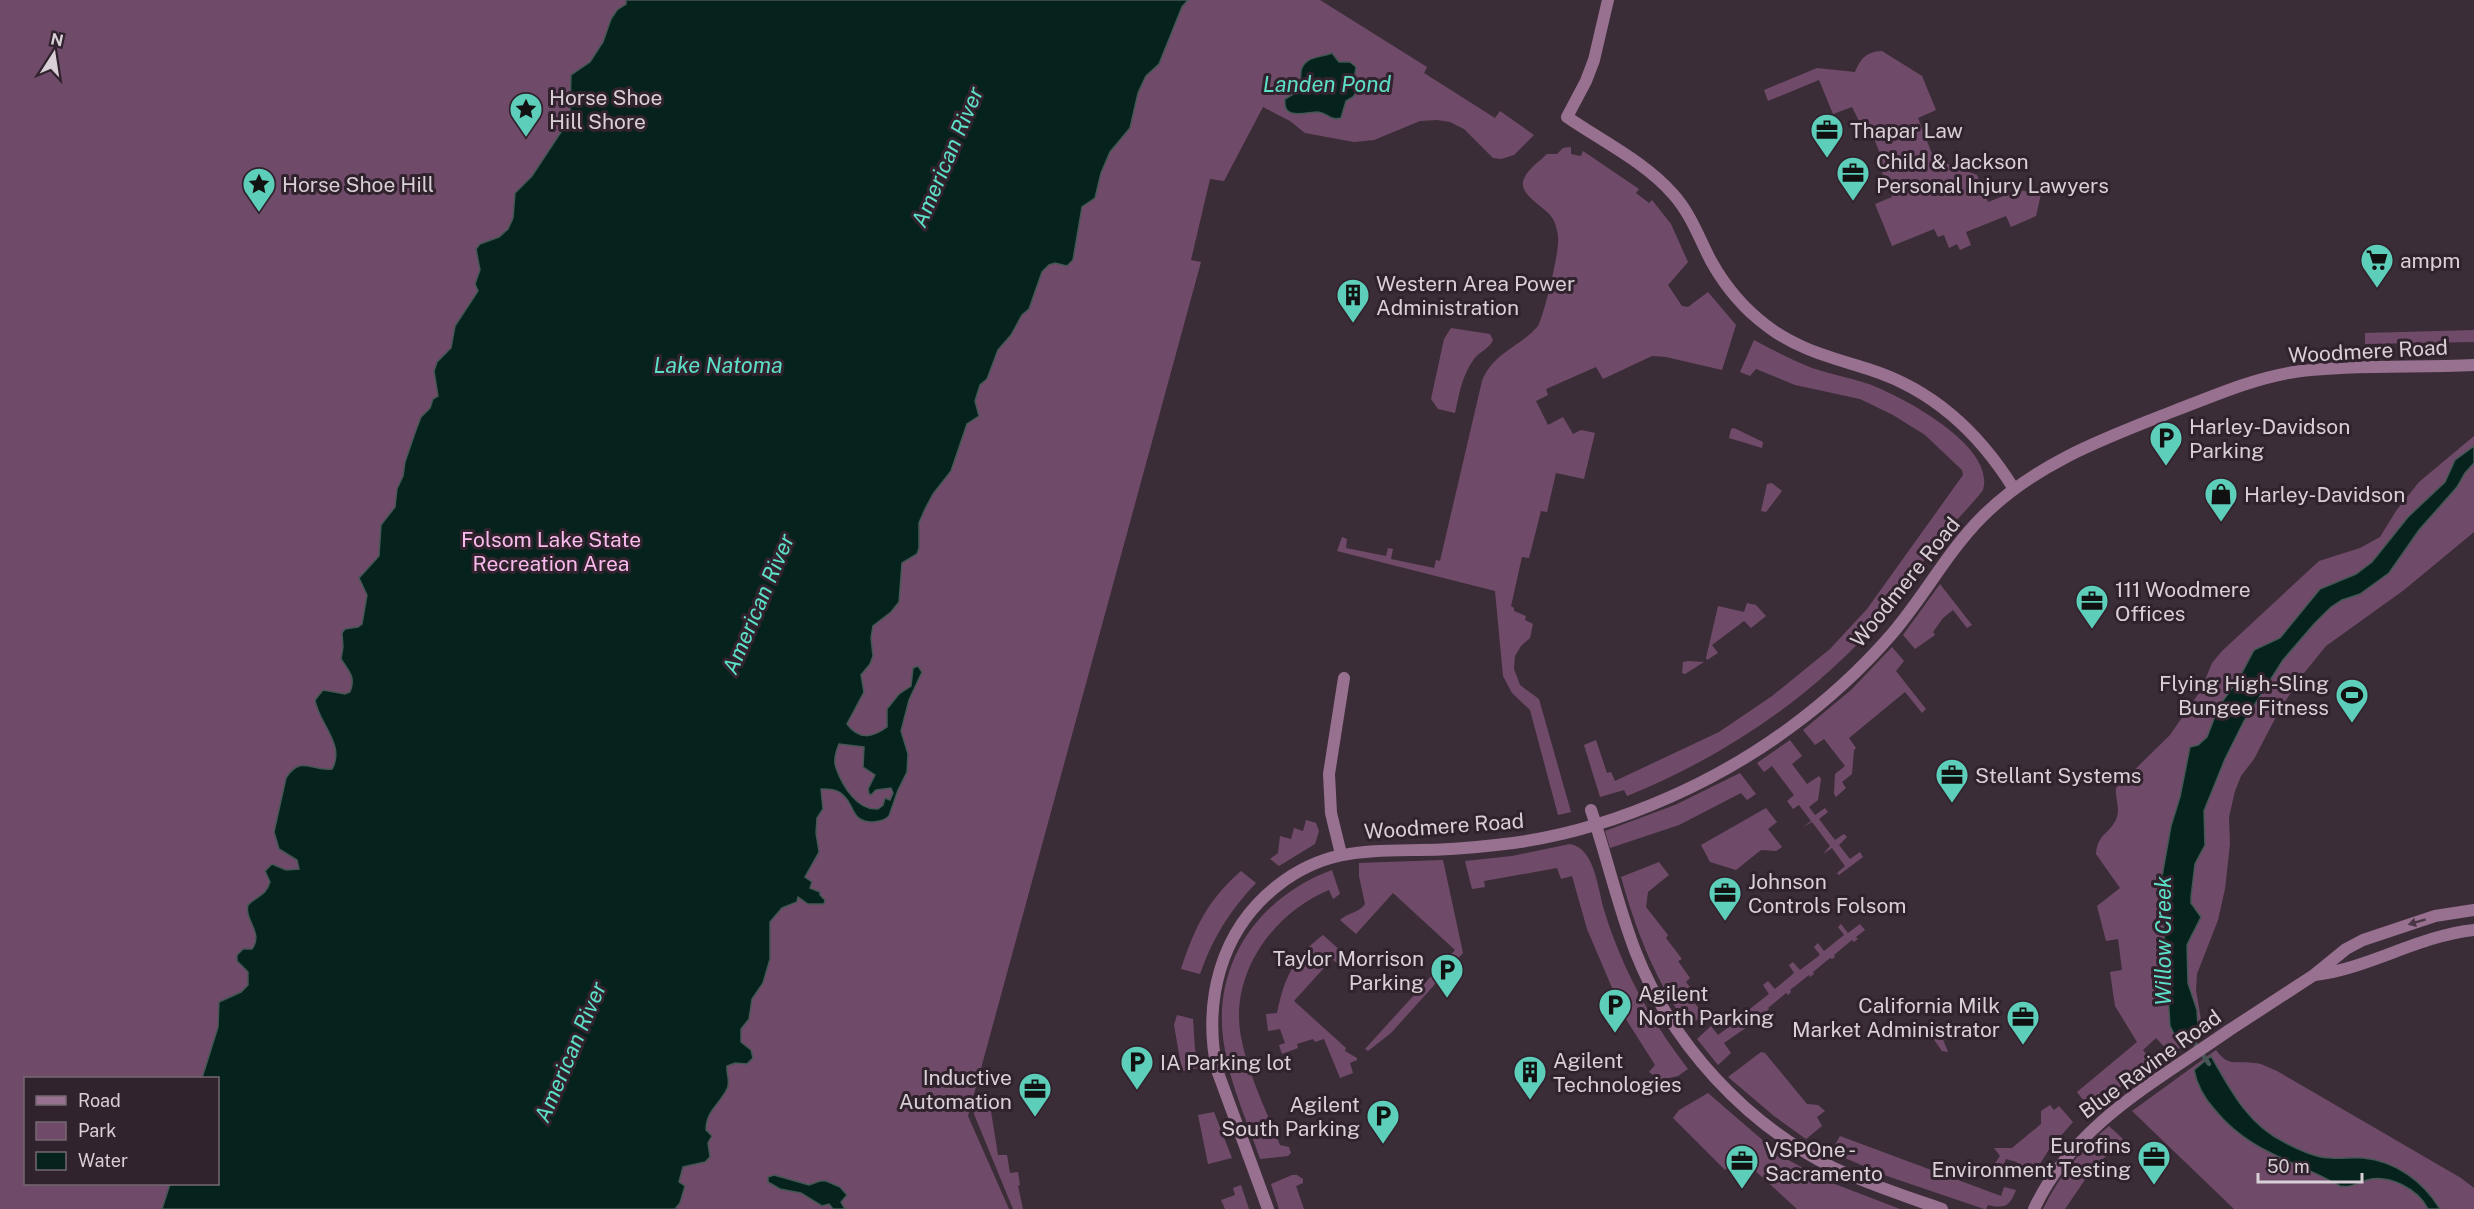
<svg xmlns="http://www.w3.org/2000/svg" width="2474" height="1209" viewBox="0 0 2474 1209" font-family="'Public Sans',sans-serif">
<rect width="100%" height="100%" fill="#3b2d38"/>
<path fill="#704b69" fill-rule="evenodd" d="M0,0H1320L1427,67L1424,73L1495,118L1500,111L1534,135L1514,155L1501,159L1493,158L1464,129L1450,122L1437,120L1420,121L1374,140L1354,142L1305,133L1290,121L1263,107L1224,181L1210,179L1191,260L1201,262L968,1116L1009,1209H0ZM26,1078H218V1184H26Z
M1882,51L1922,76L1936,110L1918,118L1934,159L1977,175L1988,202L2019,190L2041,194L2036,216L2011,227L2006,216L1966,232L1971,245L1960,250L1957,244L1949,248L1944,235L1938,237L1934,229L1892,246L1875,204L1892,197L1876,158L1881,156L1866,119L1859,121L1852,107L1833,114L1819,80L1768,101L1764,90L1817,68L1855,72C1861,58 1866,52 1882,51Z
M1571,147V154L1581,156L1583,151L1639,189L1636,193L1649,203L1652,200L1671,224L1688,262L1668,285L1682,306L1688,307L1708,292L1736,325L1722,370L1666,357L1652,356L1603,379L1596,367L1546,389L1548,395L1536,401L1548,425L1563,417L1573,434L1581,430L1595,433L1584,479L1556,473L1547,512L1541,511L1529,558L1522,557L1511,606L1514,608V611L1526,616L1525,620L1533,624L1530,638L1521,646L1515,656L1514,669L1520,685L1539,699L1571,812L1558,815L1530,710L1512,693L1503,676L1495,591L1337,551L1342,537L1347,539L1346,548L1386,556L1388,548L1393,549L1391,559L1434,568L1436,560L1440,561L1482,381C1493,353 1520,347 1538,326C1545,312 1557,260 1558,244C1559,237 1557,228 1554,221C1549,208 1521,198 1523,182C1525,171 1540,161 1547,154H1557L1563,148Z
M1451,328L1490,334L1493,340C1490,348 1479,352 1474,359C1462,375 1459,395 1455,413L1438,409L1431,399L1444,339Z
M2474,330V342L2365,344V333Z
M1754,340C1773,350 1791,360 1812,368C1830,374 1850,378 1869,384C1903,397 1996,446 1983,490C1970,507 1954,522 1941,538C1919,565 1902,596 1878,622C1809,700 1723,757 1627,796L1624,790L1600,797L1584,745L1596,740L1607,773L1611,772L1615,781L1719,732L1772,696L1830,649L1867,609L1963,475L1962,470L1925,435L1893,415L1860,399L1795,385L1756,369L1750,376L1740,372Z
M1734,428L1763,442L1762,448L1729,438L1731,429Z
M2474,436V532L2404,590L2326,646L2300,678L2278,713L2254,759L2241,776L2235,791L2229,817L2230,844L2225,889L2218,920L2197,974L2196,990L2203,1032L2171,1054L2156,1038L2143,1050L2157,1067L2126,1083L2090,1109L2077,1092L2137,1042L2115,1006L2110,972L2122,970L2118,939L2106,941L2097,906L2120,888L2096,854C2098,832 2111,834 2117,817C2120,807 2115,798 2116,788L2170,735L2201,690L2212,663L2222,651L2319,561L2360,548L2380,537L2396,511L2419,482Z
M1772,483L1782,491L1766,512L1761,511L1767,484Z
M1940,584L1972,625L1967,628L1953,610L1943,618L1933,632L1935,635L1915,649L1903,635Z
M1747,603L1756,605L1766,616L1751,628L1744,621L1712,645L1718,653L1707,660L1706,658L1718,606L1744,612Z
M1892,647L1904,661L1896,671L1926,709L1922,713L1905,692L1849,738L1856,748L1854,750L1852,774L1842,782L1846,788L1836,797L1834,794L1835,774L1845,766L1824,739L1815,745L1803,730L1851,690Z
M1688,661L1704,662L1685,674L1682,673L1683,662Z
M1790,740L1802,756L1792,764L1807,784L1819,776L1821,779L1818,800L1809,807L1815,815L1825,808L1828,812L1819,819L1835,840L1844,834L1847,837L1839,845L1850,859L1860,852L1863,857L1839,875L1837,873L1845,866L1832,848L1823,854L1830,846L1812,822L1803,827L1811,821L1799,805L1793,809L1787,801L1794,795L1772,766L1764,772L1757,763Z
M1740,773L1756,794L1747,800L1741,793L1679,825L1610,848L1605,831L1675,805Z
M1766,808L1777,822L1768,829L1782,847L1776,851L1761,850L1736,870L1710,862L1701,845Z
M1306,820L1316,823L1319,831L1315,844L1279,866L1270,859L1278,853L1280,836L1291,839L1294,828L1303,831Z
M1570,844C1595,848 1598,890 1604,910C1622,969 1651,1021 1688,1069L1678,1076L1660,1080L1649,1072L1655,1065L1624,1016L1587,929L1572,876L1561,879L1557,868L1484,881L1485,887L1472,889L1465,861L1512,856Z
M1443,860L1463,953L1391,1033L1368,1051L1365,1049L1455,950L1393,893L1356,934L1340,920C1347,913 1359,913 1365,904L1359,876V863Z
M1659,862L1669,875L1648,892L1646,907L1668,935L1666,938L1682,959L1678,961L1690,978L1686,982L1694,992L1693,1001L1704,1015L1688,1026C1655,980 1636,931 1621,877Z
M1332,870L1340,894L1333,899L1329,890C1273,913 1229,974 1241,1037C1248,1074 1266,1110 1280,1145L1289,1147L1291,1153L1288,1156L1260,1159C1248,1123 1231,1087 1225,1050C1209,968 1256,898 1332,870Z
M1241,871L1256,883C1230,910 1212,939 1200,974L1181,969C1195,927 1207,901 1241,871Z
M1841,924L1848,933L1860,924L1865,930L1856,937L1858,939L1854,942L1852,940L1834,955L1835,957L1832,959L1830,958L1813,972L1814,974L1810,977L1809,975L1790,990L1791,992L1788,995L1786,993L1768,1008L1769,1009L1765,1013L1763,1012L1746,1025L1747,1027L1724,1043L1731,1053L1718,1065L1697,1039L1711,1026L1718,1035L1737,1021L1730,1011L1735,1007L1742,1015L1769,994L1763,985L1768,981L1775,989L1794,973L1789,965L1793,962L1800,970L1820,955L1814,947L1818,943L1824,951L1844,935L1838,927Z
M1323,935L1351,960L1343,968L1332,959L1294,1001L1346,1048L1345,1051L1357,1058V1060L1350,1063L1353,1073L1340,1078L1324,1039L1315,1042L1313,1039L1297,1044L1298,1048L1282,1054L1279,1045L1285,1043L1280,1029L1268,1031L1266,1014L1277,1013C1284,978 1294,957 1323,935Z
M1177,1015L1193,1019L1195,1049L1199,1068L1182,1071L1174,1025Z
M1935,1023L1938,1024L1945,1033L1942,1037L1948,1052L1942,1051L1927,1030Z
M2216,1050C2229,1068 2235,1060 2254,1063C2262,1063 2269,1068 2277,1071L2461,1178L2474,1188V1209H2234L2132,1111Z
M1761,1052L1765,1053L1807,1104L1818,1105L1825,1111L1817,1117L1822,1126L1806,1139L1774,1116L1728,1077Z
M1708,1093L1781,1156L1827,1181L1900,1209H1797L1739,1156L1725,1170L1673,1118L1679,1110Z
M989,1099L998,1155H1007L1010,1173L1018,1172L1020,1185L1018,1186L1023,1209H1013L974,1114L976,1101Z
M2050,1105L2054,1110L2059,1106L2073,1122L2050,1148L2036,1170L2030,1167L2025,1175L2013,1172L2017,1162L2006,1159L2002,1168L1993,1166L2000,1156L1994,1148H2012L2041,1124V1111Z
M1214,1112L1232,1158L1208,1164L1198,1115Z
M2109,1126L2123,1139L2091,1171L2065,1209H2043C2059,1176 2081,1149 2109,1126Z
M1840,1136L2001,1196L2004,1187L2016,1190C2010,1206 2005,1209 1988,1205L1986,1209H1984L1887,1176L1831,1152Z
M1292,1175H1297L1303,1179V1183L1296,1186L1304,1209H1279L1271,1184Z
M1241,1185L1249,1209H1225L1221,1200L1235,1195L1233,1188Z"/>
<path fill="#05221d" stroke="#455655" stroke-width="1.5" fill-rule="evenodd" d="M626,0H1188L1182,7L1159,64L1146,76L1138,93L1130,128L1110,152L1101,173L1095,198L1082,207L1073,260L1067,266L1055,263L1049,265L1042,272L1029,309L1022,315L1011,335L998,350L987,379L980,385L975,401L979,416L967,424L951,471L933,494L925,509L919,523V548L917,554L902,563L899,602L891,612L873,626L871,638L873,656L870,664L861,675L864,692L847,724C859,740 872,738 887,727V709L899,694L911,686L913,668L918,666L922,672L909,700L901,731L908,754L907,772L898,790L889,816C884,821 879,821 872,822C851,822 855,805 843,795C837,789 829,789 821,789L823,809L817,818L816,833L819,852L805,877L812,882L810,888L820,892V895L825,900L824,904H808L798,897L797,902L782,908L770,922V959L763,983L752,999L749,1019L741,1029V1042L751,1050L753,1058L747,1064L735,1063L727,1066C726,1074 731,1082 727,1089C719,1105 706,1111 706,1130L712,1136L708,1143L710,1157L705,1162L683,1167L679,1182L685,1186L680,1203L675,1209H162L170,1184H218V1078H202L218,1027L219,1002L241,992L248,985V972L237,961V955L243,949H252C264,933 244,920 248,905C257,896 266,896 270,882L265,871L272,864L286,870L299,869L297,860L279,849L274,832L286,778C301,754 313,772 332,769C346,745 318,722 315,700L323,690L345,694L350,692C356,677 349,671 341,659L343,647L342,633L345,629L358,627L362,624L367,595L359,578L379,556L381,525L395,507L397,489L403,476L405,462L416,430L421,417L430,408L433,399L438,396L434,371L437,362L451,348L455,326L478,291L475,284L480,270L476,249L480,244L499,237L508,229L513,218L515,193L532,176L567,123L570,113L571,75L590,62L603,42L611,19L617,10L626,4ZM839,744L864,747L863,767L875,775L868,789L869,794L871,795L876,790L891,788L893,793L890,800L885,798L883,805L878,809C857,811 842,785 836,768C833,760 836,751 839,744Z
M1332,53L1339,62H1350L1356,67L1354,80L1357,91L1353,97L1346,101L1341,118C1330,121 1328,113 1318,112C1306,112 1282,121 1285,99L1300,90C1302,84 1300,78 1301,71C1304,56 1320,58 1332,53Z
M2474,446V463L2465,473L2457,487L2419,530L2389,573L2360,594L2342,600L2331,607L2314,624L2283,660L2244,721L2225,759L2204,811L2205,845L2195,864L2191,897V903L2201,917L2187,945L2188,983L2197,1010L2198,1027L2201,1034L2181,1047L2170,1026L2161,882L2171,826L2180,797L2190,747L2198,745L2207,737L2219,706L2238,680L2254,650L2280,638L2320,589L2356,574L2372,562L2408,517L2445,482L2455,460Z
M2211,1056C2230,1089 2248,1125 2284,1142C2297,1149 2316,1158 2331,1158C2342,1159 2352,1157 2363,1158C2395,1161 2423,1181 2440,1209H2428C2418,1189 2389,1174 2367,1180C2357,1183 2351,1188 2340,1186C2295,1160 2250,1153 2215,1110C2204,1098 2197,1086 2194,1070Z
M774,1175L809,1185L820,1181H826L840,1187L847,1195L841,1202L845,1209H833L829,1204L822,1206L801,1193L780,1189L768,1182V1177Z"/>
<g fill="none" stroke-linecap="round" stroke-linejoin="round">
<path stroke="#455655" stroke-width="4.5" d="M2190,1036L2209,1064"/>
<path stroke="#987090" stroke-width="12" d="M1591,810C1607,857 1618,907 1636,953C1672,1044 1745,1123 1832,1167C1867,1184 1905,1196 1942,1209
M1341,854L1331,813L1329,774L1344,678
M2315,975C2370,968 2418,936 2474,930
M2228,1031L2314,975L2346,949L2363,940L2435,916L2474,910"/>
<path stroke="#987090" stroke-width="12" d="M1608,0L1594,60L1586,81L1567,117C1602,141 1645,162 1673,194C1691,214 1699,238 1711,261C1725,286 1744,309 1767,326C1798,350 1834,358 1871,370C1933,390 1980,434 2014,489
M1268,1209L1217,1070C1203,1001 1220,931 1277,886C1323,850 1362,851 1418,850C1444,850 1470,848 1496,845C1556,839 1616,821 1670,797C1754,760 1831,704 1891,635C1924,597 1947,552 1982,517C2036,463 2105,438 2174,411C2216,395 2256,377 2301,371C2358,364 2417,368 2474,365
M2034,1209C2073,1125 2155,1082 2228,1031"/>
</g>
<defs><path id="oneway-solid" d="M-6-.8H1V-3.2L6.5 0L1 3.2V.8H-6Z" transform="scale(1.5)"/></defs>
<use fill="#4b3646" href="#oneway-solid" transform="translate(2417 922) rotate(163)"/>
<defs>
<g id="sight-pin" transform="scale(1.725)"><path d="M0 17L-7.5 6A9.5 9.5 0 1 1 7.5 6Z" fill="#5dceb9" stroke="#31232e"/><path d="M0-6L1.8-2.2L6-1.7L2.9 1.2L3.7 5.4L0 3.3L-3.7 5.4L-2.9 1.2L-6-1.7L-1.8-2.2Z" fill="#111"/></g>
<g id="office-pin" transform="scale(1.725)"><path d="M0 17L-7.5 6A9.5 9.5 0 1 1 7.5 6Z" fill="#5dceb9" stroke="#31232e"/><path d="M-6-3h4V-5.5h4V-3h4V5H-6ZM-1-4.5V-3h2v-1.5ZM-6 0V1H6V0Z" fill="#111"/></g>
<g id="supermarket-pin" transform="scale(1.725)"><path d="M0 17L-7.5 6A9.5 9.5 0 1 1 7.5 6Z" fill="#5dceb9" stroke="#31232e"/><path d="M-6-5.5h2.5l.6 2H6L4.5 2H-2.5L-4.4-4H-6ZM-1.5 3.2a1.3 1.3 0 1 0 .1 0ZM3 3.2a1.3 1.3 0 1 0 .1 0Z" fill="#111"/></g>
<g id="building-pin" transform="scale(1.725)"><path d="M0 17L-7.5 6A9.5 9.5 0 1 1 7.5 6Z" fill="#5dceb9" stroke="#31232e"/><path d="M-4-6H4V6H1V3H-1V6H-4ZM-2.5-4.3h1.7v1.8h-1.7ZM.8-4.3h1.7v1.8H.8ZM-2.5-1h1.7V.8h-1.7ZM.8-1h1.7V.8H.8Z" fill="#111"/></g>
<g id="parking-pin" transform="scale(1.725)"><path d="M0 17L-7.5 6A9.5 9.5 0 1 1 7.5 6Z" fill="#5dceb9" stroke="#31232e"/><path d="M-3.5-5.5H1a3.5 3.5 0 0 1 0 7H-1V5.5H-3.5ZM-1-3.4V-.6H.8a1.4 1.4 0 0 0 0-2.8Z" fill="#111"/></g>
<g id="shop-pin" transform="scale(1.725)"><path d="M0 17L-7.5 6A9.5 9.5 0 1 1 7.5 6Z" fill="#5dceb9" stroke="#31232e"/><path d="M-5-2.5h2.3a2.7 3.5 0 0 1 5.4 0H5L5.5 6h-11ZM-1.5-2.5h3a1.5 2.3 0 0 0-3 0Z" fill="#111"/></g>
<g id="stadium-pin" transform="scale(1.725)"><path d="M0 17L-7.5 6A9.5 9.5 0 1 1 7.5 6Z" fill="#5dceb9" stroke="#31232e"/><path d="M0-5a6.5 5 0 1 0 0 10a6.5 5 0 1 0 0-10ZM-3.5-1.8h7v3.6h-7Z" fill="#111"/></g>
</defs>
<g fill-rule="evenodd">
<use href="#sight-pin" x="526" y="109"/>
<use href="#office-pin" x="1827" y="130"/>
<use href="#office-pin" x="1853" y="173"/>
<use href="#sight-pin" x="259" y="184"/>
<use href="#supermarket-pin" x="2377" y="260"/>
<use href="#building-pin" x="1353" y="295"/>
<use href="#parking-pin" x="2166" y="438"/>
<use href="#shop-pin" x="2221" y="494"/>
<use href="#office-pin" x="2092" y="601"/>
<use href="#stadium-pin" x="2352" y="695"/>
<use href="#office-pin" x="1952" y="775"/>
<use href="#office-pin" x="1725" y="893"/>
<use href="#parking-pin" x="1447" y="970"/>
<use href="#parking-pin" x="1615" y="1005"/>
<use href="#office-pin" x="2023" y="1017"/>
<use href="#parking-pin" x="1137" y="1062"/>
<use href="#building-pin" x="1530" y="1072"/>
<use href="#office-pin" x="1035" y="1089"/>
<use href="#parking-pin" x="1383" y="1116"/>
<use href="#office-pin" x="2154" y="1157"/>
<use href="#office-pin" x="1742" y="1161"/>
</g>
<g text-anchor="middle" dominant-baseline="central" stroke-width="6" stroke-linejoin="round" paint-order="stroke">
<g font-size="21" fill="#d9d0d7" stroke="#31232e" text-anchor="start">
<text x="549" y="97">Horse Shoe<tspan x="549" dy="24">Hill Shore</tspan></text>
<text x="1850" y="130">Thapar Law</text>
<text x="1876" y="161">Child &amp; Jackson<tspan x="1876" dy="24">Personal Injury Lawyers</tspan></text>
<text x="282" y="184">Horse Shoe Hill</text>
<text x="2400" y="260">ampm</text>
<text x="1376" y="283">Western Area Power<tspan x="1376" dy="24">Administration</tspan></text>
<text x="2189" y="426">Harley-Davidson<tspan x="2189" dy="24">Parking</tspan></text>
<text x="2244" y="494">Harley-Davidson</text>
<text x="2115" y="589">111 Woodmere<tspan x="2115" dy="24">Offices</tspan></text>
<text x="2329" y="683" text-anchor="end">Flying High-Sling<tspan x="2329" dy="24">Bungee Fitness</tspan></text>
<text x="1975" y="775">Stellant Systems</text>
<text x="1748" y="881">Johnson<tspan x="1748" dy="24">Controls Folsom</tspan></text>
<text x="1424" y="958" text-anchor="end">Taylor Morrison<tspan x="1424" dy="24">Parking</tspan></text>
<text x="1638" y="993">Agilent<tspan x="1638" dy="24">North Parking</tspan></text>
<text x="2000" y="1005" text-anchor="end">California Milk<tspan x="2000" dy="24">Market Administrator</tspan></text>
<text x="1553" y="1060">Agilent<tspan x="1553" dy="24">Technologies</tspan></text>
<text x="1160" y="1062">IA Parking lot</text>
<text x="1012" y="1077" text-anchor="end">Inductive<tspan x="1012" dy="24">Automation</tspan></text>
<text x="1360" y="1104" text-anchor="end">Agilent<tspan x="1360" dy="24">South Parking</tspan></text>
<text x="2131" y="1145" text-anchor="end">Eurofins<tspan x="2131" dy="24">Environment Testing</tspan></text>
<text x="1765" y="1149">VSPOne -<tspan x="1765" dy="24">Sacramento</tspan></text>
</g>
<g font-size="21" fill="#d9d0d7" stroke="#31232e">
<text transform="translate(2368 351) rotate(-3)">Woodmere Road</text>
<text transform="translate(1905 582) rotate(-51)">Woodmere Road</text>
<text transform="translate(1444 826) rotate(-4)">Woodmere Road</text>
<text transform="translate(2150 1064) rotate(-36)">Blue Ravine Road</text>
</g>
<g font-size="21" fill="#f9bbed" stroke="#31232e">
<text x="551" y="539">Folsom Lake State<tspan x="551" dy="24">Recreation Area</tspan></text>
</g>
<g font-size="22" font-style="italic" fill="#5de0c8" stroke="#31232e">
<text x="1327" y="84">Landen Pond</text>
<text transform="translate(947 157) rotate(-67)">American River</text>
<text x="718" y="365">Lake Natoma</text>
<text transform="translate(758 604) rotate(-67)">American River</text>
<text transform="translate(2163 941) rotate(-90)">Willow Creek</text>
<text transform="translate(570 1052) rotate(-67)">American River</text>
</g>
</g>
<rect x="24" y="1077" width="195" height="108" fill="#31232e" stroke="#746872" stroke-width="1.5"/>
<rect x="36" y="1096" width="30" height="9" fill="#987090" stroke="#746872" stroke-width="1.5"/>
<text x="78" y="1107" font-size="18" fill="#d9d0d7">Road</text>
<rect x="36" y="1122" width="30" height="18" fill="#704b69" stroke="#746872" stroke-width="1.5"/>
<text x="78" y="1137" font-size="18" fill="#d9d0d7">Park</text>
<rect x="36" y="1152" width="30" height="18" fill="#05221d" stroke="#746872" stroke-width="1.5"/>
<text x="78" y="1167" font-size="18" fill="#d9d0d7">Water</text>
<g transform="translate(54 54) rotate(12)" stroke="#31232e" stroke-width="4.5" paint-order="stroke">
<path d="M0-4.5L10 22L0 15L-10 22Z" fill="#d9d0d7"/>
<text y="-9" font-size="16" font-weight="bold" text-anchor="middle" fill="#d9d0d7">N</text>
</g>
<path d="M2258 1173v9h104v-9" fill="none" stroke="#d9d0d7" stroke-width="3"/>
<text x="2267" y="1173" font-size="18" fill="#d9d0d7" stroke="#31232e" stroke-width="4.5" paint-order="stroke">50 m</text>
</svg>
